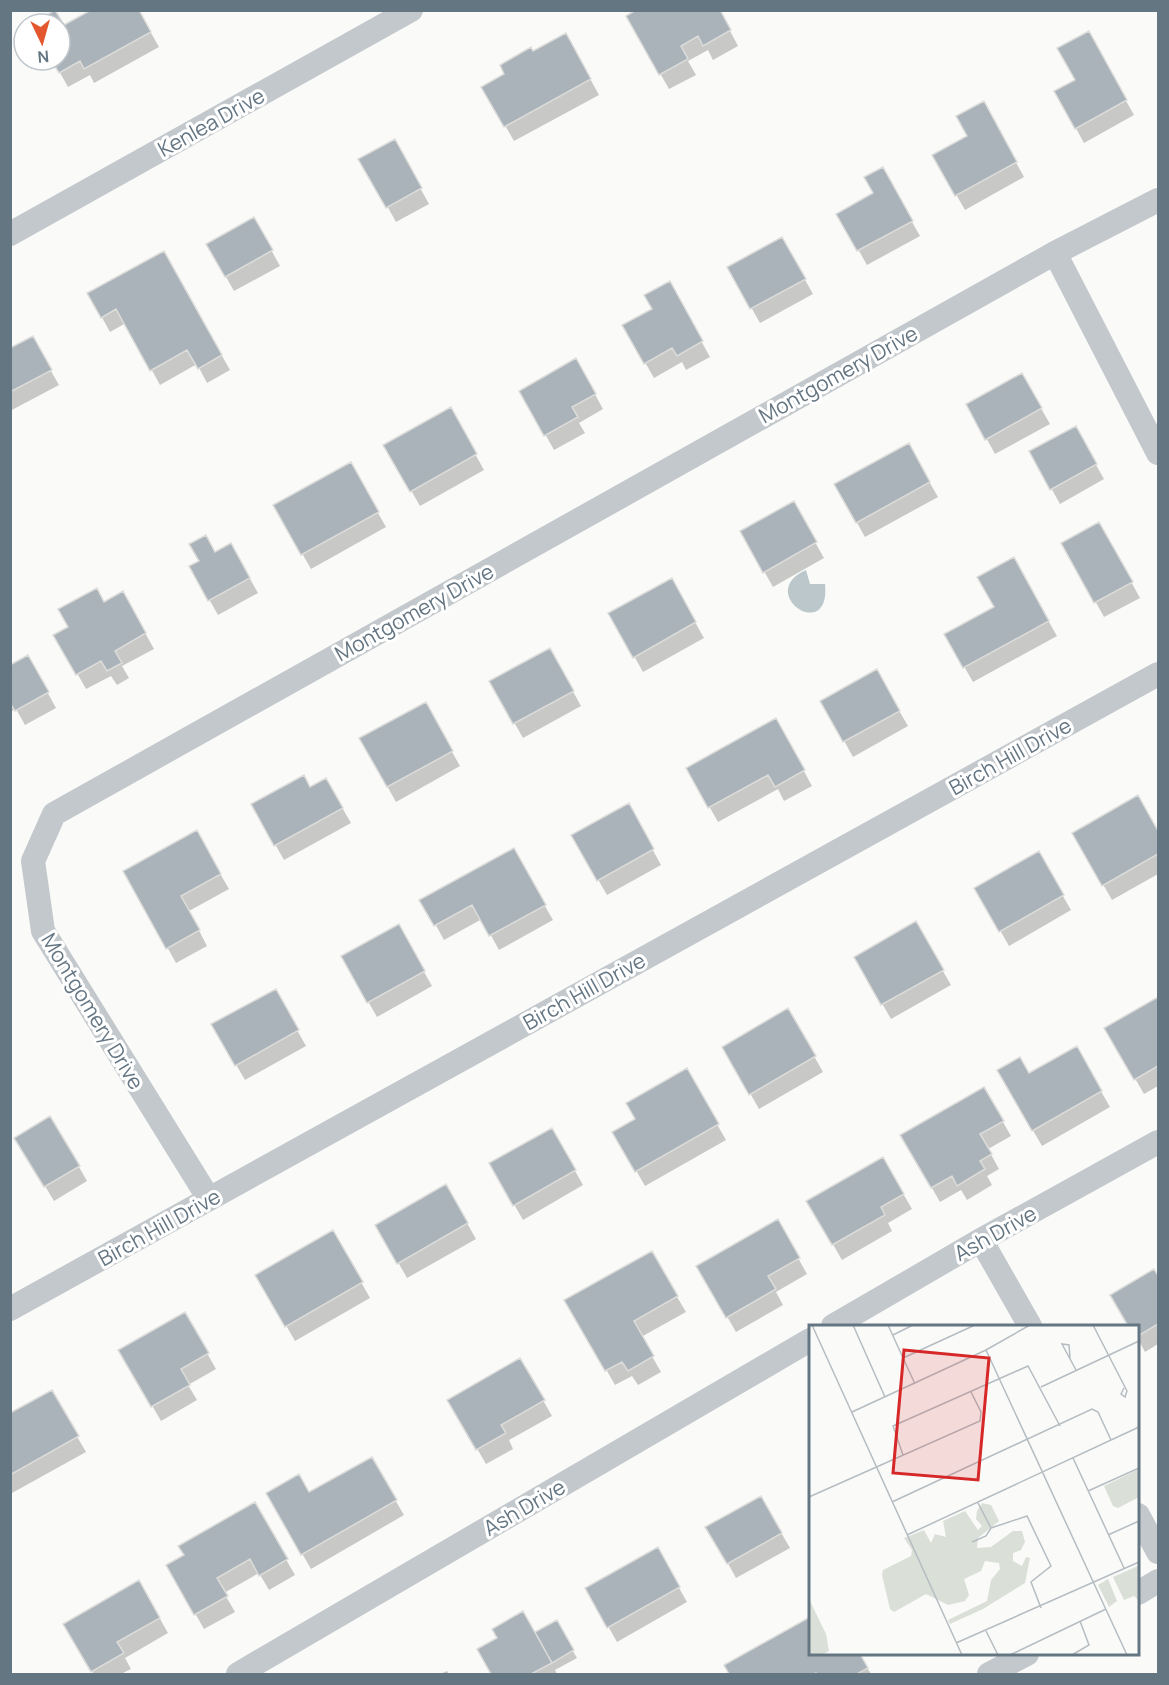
<svg xmlns="http://www.w3.org/2000/svg" width="1169" height="1685" viewBox="0 0 1169 1685" font-family="Manrope,sans-serif">
<rect width="100%" height="100%" fill="#fafaf8"/>
<path fill="#bbc7cb" d="M806,570L810,584H825C831,645 754,593 806,570Z"/>
<path fill="#0003" d="M138,10L159,47L94,83L90,75L68,87L53,60H60V24H34L55,12L63,27Z
M719,10L738,46L713,60L708,50L688,61L696,75L669,89L628,17Z
M1088,33L1134,115L1084,143L1056,92L1077,80Z
M566,35L599,95L514,141L483,87L507,74Z
M983,103L1024,177L965,210L934,156L969,136Z
M394,141L429,204L396,222L361,159Z
M882,169L920,236L867,265L838,214L875,194Z
M254,219L280,266L234,291L208,245Z
M782,239L813,294L760,323L729,268Z
M164,253L230,370L207,383L197,364L160,385L126,323L110,332L89,294Z
M669,283L710,357L686,370L682,362L654,378L624,326L654,309Z
M32,338L59,385L10,411V349Z
M576,360L603,409L579,423L585,433L554,450L521,391Z
M1022,375L1050,424L995,454L968,405Z
M450,409L484,470L420,506L385,445Z
M1075,428L1104,479L1060,504L1031,452Z
M908,445L938,497L865,537L836,485Z
M350,464L386,527L311,569L275,506Z
M793,503L824,558L773,587L742,532Z
M1099,524L1140,598L1104,617L1063,543Z
M231,545L258,593L218,615L191,567Z
M1013,559L1057,636L973,682L946,635L996,608Z
M671,580L704,638L643,672L610,613Z
M123,593L154,649L122,666L129,678L117,685L111,676L86,689L56,636L70,628L104,603Z
M550,650L581,706L523,738L491,682Z
M28,657L56,708L25,725L16,709L10,712V667Z
M876,671L908,726L853,757L822,701Z
M425,704L460,766L396,802L361,739Z
M776,720L812,786L784,801L778,789L718,822L688,769Z
M326,780L351,823L284,860L253,805L310,788Z
M1138,797L1158,834V874L1112,900L1074,834Z
M628,805L661,865L607,895L573,836Z
M196,832L229,889L189,911L207,946L176,963L125,871Z
M513,850L553,920L499,950L482,919L444,940L422,900Z
M1038,853L1071,910L1009,946L976,888Z
M915,923L951,985L891,1019L856,958Z
M398,926L432,986L377,1017L343,957Z
M275,991L306,1046L245,1080L213,1025Z
M1158,998V1086L1144,1094L1106,1028Z
M788,1010L823,1072L759,1109L724,1047Z
M1076,1048L1110,1107L1042,1146L999,1071L1029,1075Z
M686,1070L726,1140L645,1186L614,1132L637,1119Z
M984,1089L1011,1136L988,1149L999,1169L987,1176L992,1185L967,1200L961,1190L940,1202L902,1136Z
M552,1130L583,1185L523,1220L491,1164Z
M25,1153L79,1167L87,1181L54,1201Z
M883,1159L912,1209L888,1223L892,1231L842,1260L808,1201Z
M446,1186L476,1239L407,1278L377,1225Z
M777,1221L807,1274L776,1292L783,1305L736,1332L698,1266Z
M333,1232L370,1298L295,1341L257,1275Z
M651,1253L686,1312L641,1337L661,1372L638,1385L632,1376L615,1385L567,1301Z
M1154,1271L1158,1279V1344L1145,1352L1138,1339V1326H1130L1112,1296Z
M185,1314L216,1369L188,1385L197,1400L161,1421L120,1350Z
M520,1360L552,1416L509,1440L513,1449L486,1464L449,1400Z
M51,1392L86,1452L12,1493L10,1490V1415Z
M371,1459L404,1515L311,1569L268,1494H309Z
M761,1498L790,1548L736,1578L708,1527Z
M254,1504L295,1575L269,1590L259,1573L224,1593L235,1612L204,1629L168,1566L186,1556Z
M657,1549L687,1602L617,1642L587,1589Z
M139,1582L168,1633L125,1658L131,1669L121,1674H94L65,1624Z
M810,1619V1654H859L871,1674H731L726,1666Z
M556,1622L577,1658L555,1670L557,1674H493L479,1650L542,1648L544,1647Z
M447,1671L449,1674H440Z"/>
<path fill="#aab3b9" stroke="#dcdcda" stroke-width="1.5" d="M55,10L64,25L91,10H139L151,32L84,69L80,61L59,73L51,60H60V24H31Z
M636,10H720L731,30L703,46L698,36L681,46L688,59L659,75L626,16Z
M1089,31L1127,100L1075,129L1054,91L1075,80L1057,48Z
M566,33L591,79L504,127L481,87L504,74L500,65L531,47L533,51Z
M984,101L1017,162L955,196L932,155L967,136L956,116Z
M395,139L422,188L386,208L358,159Z
M883,167L913,221L857,251L836,214L873,193L864,177Z
M254,217L273,250L225,277L206,244Z
M782,237L806,279L750,309L727,267Z
M164,251L222,355L198,369L187,350L150,371L116,309L101,318L87,293Z
M670,281L703,341L677,356L672,348L644,364L622,325L652,309L644,295Z
M33,336L52,370L10,392V348Z
M576,358L596,394L572,407L578,417L544,436L519,391Z
M1022,373L1042,408L985,440L966,404Z
M451,407L477,454L410,492L383,445Z
M1076,426L1097,464L1050,490L1029,451Z
M909,443L930,482L856,523L834,484Z
M351,462L379,512L301,555L273,505Z
M794,501L817,542L763,573L740,531Z
M1099,522L1133,582L1094,603L1061,543Z
M206,535L215,552L231,543L250,578L208,601L189,566L199,561L189,544Z
M1014,557L1049,621L963,668L944,634L994,607L977,577Z
M672,578L696,622L633,658L608,613Z
M97,588L104,602L123,591L146,633L115,651L122,663L107,671L101,661L76,675L53,635L68,627L58,609Z
M550,648L574,691L513,724L489,681Z
M28,655L49,692L15,711L10,703V665Z
M877,669L900,711L843,742L820,701Z
M426,702L453,751L387,787L359,738Z
M776,718L805,770L775,787L768,775L708,808L686,768Z
M304,775L310,787L326,778L343,808L274,846L251,804Z
M1138,795L1158,831V854L1102,886L1072,833Z
M629,803L654,849L597,881L571,835Z
M197,830L221,874L181,896L200,930L166,949L123,871Z
M514,848L546,905L489,936L472,905L434,926L419,900Z
M1039,851L1064,895L999,932L974,888Z
M916,921L944,970L881,1005L854,957Z
M399,924L425,971L367,1003L341,956Z
M276,989L299,1030L235,1066L211,1024Z
M1158,997V1066L1134,1080L1104,1028Z
M788,1008L816,1056L749,1095L722,1047Z
M1077,1046L1102,1091L1032,1131L997,1070L1020,1057L1029,1073Z
M687,1068L719,1124L635,1172L612,1132L635,1119L626,1103Z
M984,1087L1004,1121L980,1134L992,1154L980,1161L985,1169L957,1186L952,1176L931,1188L900,1135Z
M50,1116L80,1166L44,1187L14,1138Z
M552,1128L576,1170L513,1206L489,1163Z
M883,1157L904,1194L881,1207L885,1215L832,1245L806,1201Z
M446,1184L468,1223L397,1264L375,1225Z
M778,1219L800,1258L768,1276L776,1289L726,1318L696,1266Z
M333,1230L363,1282L285,1327L255,1275Z
M652,1251L678,1296L634,1321L654,1356L628,1371L622,1362L605,1371L564,1300Z
M1154,1269L1158,1276V1324L1138,1336V1326H1128L1110,1295Z
M185,1312L209,1353L181,1369L190,1385L151,1407L118,1350Z
M520,1358L545,1400L501,1425L506,1433L476,1450L447,1400Z
M52,1390L79,1436L10,1475V1413Z
M372,1457L397,1500L301,1555L266,1493L299,1474L309,1492Z
M761,1496L782,1533L727,1564L705,1527Z
M255,1502L288,1559L259,1576L250,1559L217,1578L228,1596L194,1615L166,1565L184,1555L178,1546Z
M658,1547L680,1587L607,1628L585,1588Z
M139,1580L160,1618L117,1642L124,1653L91,1672L63,1624Z
M523,1611L552,1663L531,1674H491L477,1649L497,1638L492,1629Z
M810,1617V1654H860L868,1668L857,1674H817L816,1673L814,1674H729L724,1665Z
M557,1620L574,1650L552,1663L535,1632Z"/>
<g fill="none" stroke-linecap="round" stroke-linejoin="round">
<path stroke="#c3c8cc" stroke-width="24" d="M10,234L411,10
M1055,253L1158,453
M209,1199L43,931L33,861L54,814L1055,253L1158,200
M981,1240L1030,1326
M10,1309L1158,674
M833,1326L981,1240L1158,1142
M1138,1515L1158,1552
M1138,1593L1158,1581
M238,1674L810,1340
M989,1674L1027,1654"/>
</g>
<g text-anchor="middle" dominant-baseline="central" stroke-width="6" stroke-linejoin="round" paint-order="stroke">
<g font-size="21" fill="#657683" stroke="#fff">
<text transform="translate(211 122) rotate(-29)">Kenlea Drive</text>
<text transform="translate(838 374) rotate(-29)">Montgomery Drive</text>
<text transform="translate(414 612) rotate(-29)">Montgomery Drive</text>
<text transform="translate(1010 756) rotate(-29)">Birch Hill Drive</text>
<text transform="translate(584 991) rotate(-29)">Birch Hill Drive</text>
<text transform="translate(93 1011) rotate(59)">Montgomery Drive</text>
<text transform="translate(159 1227) rotate(-29)">Birch Hill Drive</text>
<text transform="translate(995 1233) rotate(-29)">Ash Drive</text>
<text transform="translate(524 1507) rotate(-30)">Ash Drive</text>
</g>
</g>
<g transform="translate(809 1325)">
<rect width="330" height="330" fill="#fafaf8"/>
<path d="M330,144V172L309,183L304,181L295,161ZM173,178L182,180L190,196L169,213L168,223L182,222L204,206H213L216,217L212,225L204,228V236L213,241L217,232L221,233L216,258L174,284L141,299L139,295L178,276L182,255L191,244L190,238L176,236L172,246L155,254L160,270L156,276L139,280L117,269L85,287L81,284L73,250L74,245L102,231L103,225L95,213L115,205L122,218L126,209L137,212L134,196L156,186L169,205L173,201L167,194L168,186ZM329,241L330,276L325,271L315,275L304,252ZM299,254L308,276L300,282L289,260ZM0,274L17,309L20,326L12,330H0Z" fill="#dadfd7"/>
<path fill="none" stroke="#b5bdc2" stroke-width="1.5" d="M3,0L153,330M44,0L76,72M79,0L106,59M284,0L318,66L316,72L312,69L315,63M84,10L104,0M177,25L318,330M94,33L166,0M261,33L260,20L253,19L267,45M232,62L330,16M43,87L177,25L221,0M94,130L84,101L219,41L251,101M264,133L315,243M279,166L330,143M0,172L171,96L172,87L162,67M83,177L283,84L289,87L302,115M169,178L182,203M98,210L330,102M299,210L330,196M163,217L177,211L182,203L218,191L242,241L222,257L232,283M177,306L189,330M147,318L330,237M201,330L297,284M263,330L280,320L271,296"/>
<path fill="#d62828" fill-opacity="0.15" stroke="#d62828" stroke-width="3" d="M95,25L180,33L169,155L84,148Z"/>
<rect width="330" height="330" fill="none" stroke="#657683" stroke-width="3"/>
</g>
<rect width="1169" height="1685" fill="none" stroke="#657683" stroke-width="24"/>
<g transform="translate(42 42) rotate(175)"><circle r="28" fill="#ffffff" stroke="#c1c8cd" stroke-width="1.5"/>
<path d="M0-4.5L10 22L0 15L-10 22Z" fill="#e4572e"/>
<text y="-9" font-size="16" font-weight="bold" text-anchor="middle" fill="#657683">N</text>
</g>
</svg>
